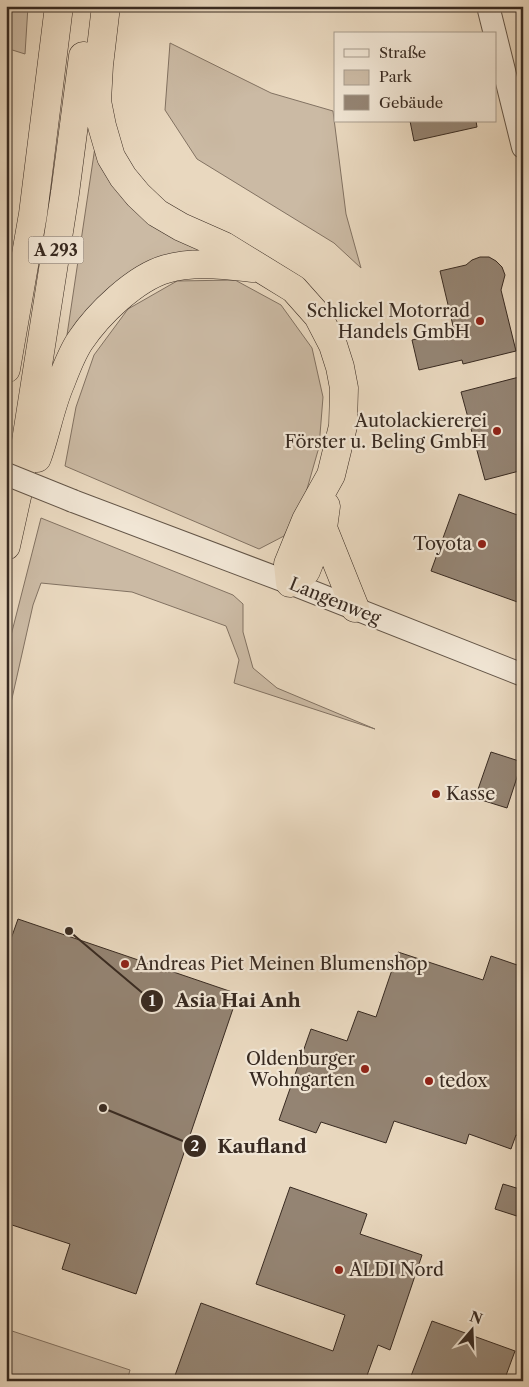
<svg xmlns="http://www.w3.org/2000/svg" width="529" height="1387" viewBox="0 0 529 1387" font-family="'Libre Caslon Text',serif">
<rect width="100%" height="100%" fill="#e9d8bf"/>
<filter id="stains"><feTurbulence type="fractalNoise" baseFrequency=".004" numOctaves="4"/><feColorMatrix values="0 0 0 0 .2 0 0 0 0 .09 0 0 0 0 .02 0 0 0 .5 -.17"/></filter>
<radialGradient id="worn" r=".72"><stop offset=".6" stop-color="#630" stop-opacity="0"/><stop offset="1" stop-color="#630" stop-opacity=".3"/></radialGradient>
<path fill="#cbbaa4" stroke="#827262" d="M6,6H28L25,54L6,48Z
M170,43L271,93L333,111L346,214L361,268L334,243L197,159L165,110Z
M95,147L209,249L71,336L67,335Z
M235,280L281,305L312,348L323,397L319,447L305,496L284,536L259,549L65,466L76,407L94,355L128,309L177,281Z
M41,518L233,595L243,604V632L253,668L277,688L375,729L234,683L239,660L226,626L132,592L41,583L33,605L6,725V655Z
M6,1329L130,1370L127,1381H6Z"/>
<path fill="#948473" stroke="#382a21" d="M410,121H476L477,127L414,141Z
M480,257H489L496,261L502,267L505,275L501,290L516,351L463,364L462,360L419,370L412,340L454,330L440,271L466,265L472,260Z
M523,376V470L485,480L461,392Z
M459,494L523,517V604L431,571Z
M491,752L522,762L507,808L475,798Z
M18,919L238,994L136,1294L62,1269L70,1244L6,1223V953Z
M398,952L483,980L491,956L523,967V1137L516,1135L511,1149L469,1134L466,1144L394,1121L386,1143L321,1122L316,1133L279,1120L311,1029L347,1041L358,1011L376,1017Z
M503,1184L523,1190V1218L495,1209Z
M290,1187L367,1214L360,1234L422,1255L390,1350L378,1345L365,1381H173L201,1303L333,1351L345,1315L256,1284Z
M432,1321L515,1351L504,1381H423L411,1376Z"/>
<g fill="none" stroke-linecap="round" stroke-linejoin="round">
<g stroke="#645648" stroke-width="24">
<path id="tertiary" d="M488,6L495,34
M495,34L523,147
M73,501L290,583L523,675"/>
</g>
<g stroke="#382a21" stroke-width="29">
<path id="motorway" d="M106,6L99,65L97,101L102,126L111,157L123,177L138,195L157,213L181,227L224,246L294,289L318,316L333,345L340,367L344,388L343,426L331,475L306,520L288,564L290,583
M6,369L33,214L59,6
M37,458C46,434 50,407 61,382C66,369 72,353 80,341C98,314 135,278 166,269C194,261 224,265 253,268
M323,528L355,608
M6,546L18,492L65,193L83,56
M290,583L306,571L323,528L326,506"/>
</g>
<use href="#tertiary" stroke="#f1e6d5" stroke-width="22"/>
<use href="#motorway" stroke="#e9d8bf" stroke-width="28"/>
<g stroke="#645648" stroke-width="24" stroke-linecap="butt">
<path id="tertiary-bridge" d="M6,474L73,501"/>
</g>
<use href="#tertiary-bridge" stroke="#f1e6d5" stroke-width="22"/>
</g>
<g fill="#8f2418" stroke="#f1e6d5" stroke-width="2">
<circle cx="480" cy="321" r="5"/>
<circle cx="497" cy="431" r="5"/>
<circle cx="482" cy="544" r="5"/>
<circle cx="436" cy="794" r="5"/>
<circle cx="125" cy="964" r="5"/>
<circle cx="365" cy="1069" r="5"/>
<circle cx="429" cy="1081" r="5"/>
<circle cx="339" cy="1270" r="5"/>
</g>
<g text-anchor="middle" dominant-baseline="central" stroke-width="4.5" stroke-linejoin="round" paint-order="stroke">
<rect fill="#f1e6d5" stroke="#706257" stroke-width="1" x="28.5" y="236.5" width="55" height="27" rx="4"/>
<g font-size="16" font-weight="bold" fill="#382a21">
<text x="56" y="250">A 293</text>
</g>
<g font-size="18" fill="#382a21" stroke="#f1e6d5" text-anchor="end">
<text x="470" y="311">Schlickel Motorrad<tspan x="470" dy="21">Handels GmbH</tspan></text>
<text x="487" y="421">Autolackiererei<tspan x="487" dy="21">Förster u. Beling GmbH</tspan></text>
<text x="472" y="544">Toyota</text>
<text x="446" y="794" text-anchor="start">Kasse</text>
<text x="135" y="964" text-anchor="start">Andreas Piet Meinen Blumenshop</text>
<text x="355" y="1059">Oldenburger<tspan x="355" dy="21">Wohngarten</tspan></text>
<text x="439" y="1081" text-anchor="start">tedox</text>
<text x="349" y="1270" text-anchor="start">ALDI Nord</text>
</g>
<g font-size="18" fill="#382a21" stroke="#f1e6d5">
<text transform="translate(335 601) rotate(22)">Langenweg</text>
</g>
</g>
<path fill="none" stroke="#382a21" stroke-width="2" d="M69 931L152 1001M103 1108L195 1146"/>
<g fill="#382a21" stroke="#f1e6d5" stroke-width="2">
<circle cx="69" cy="931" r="5"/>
<circle cx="103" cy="1108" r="5"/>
<circle cx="152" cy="1001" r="12"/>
<circle cx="195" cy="1146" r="12"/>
</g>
<g font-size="15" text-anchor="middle" font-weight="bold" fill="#fff">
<text x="152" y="1006">1</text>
<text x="195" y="1151">2</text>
</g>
<g font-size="19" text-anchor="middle" font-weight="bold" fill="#382a21" stroke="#f1e6d5" stroke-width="4.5" stroke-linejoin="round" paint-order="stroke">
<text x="238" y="1007">Asia Hai Anh</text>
<text x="262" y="1153">Kaufland</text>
</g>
<rect width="529" height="1387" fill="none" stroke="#e9d8bf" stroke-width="25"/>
<rect x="8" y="8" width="514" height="1372" fill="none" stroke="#382a21" stroke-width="2.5"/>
<rect x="12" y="12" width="504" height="1362" fill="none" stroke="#382a21"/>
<rect x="334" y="32" width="162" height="90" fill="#f1e6d5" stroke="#a79b8d"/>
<rect x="344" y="49" width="25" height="8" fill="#f1e6d5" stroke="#a79b8d"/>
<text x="379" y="58" font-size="15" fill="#382a21">Straße</text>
<rect x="344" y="70" width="25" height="15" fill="#cbbaa4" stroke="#a79b8d"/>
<text x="379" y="82" font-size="15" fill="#382a21">Park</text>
<rect x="344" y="95" width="25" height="15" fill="#948473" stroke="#a79b8d"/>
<text x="379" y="108" font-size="15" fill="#382a21">Gebäude</text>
<g transform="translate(472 1330) rotate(19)" stroke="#f1e6d5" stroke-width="4" paint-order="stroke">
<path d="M0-4L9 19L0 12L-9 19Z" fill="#382a21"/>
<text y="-8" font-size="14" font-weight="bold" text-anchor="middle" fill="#382a21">N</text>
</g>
<rect width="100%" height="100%" filter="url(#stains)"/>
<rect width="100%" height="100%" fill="url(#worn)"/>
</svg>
